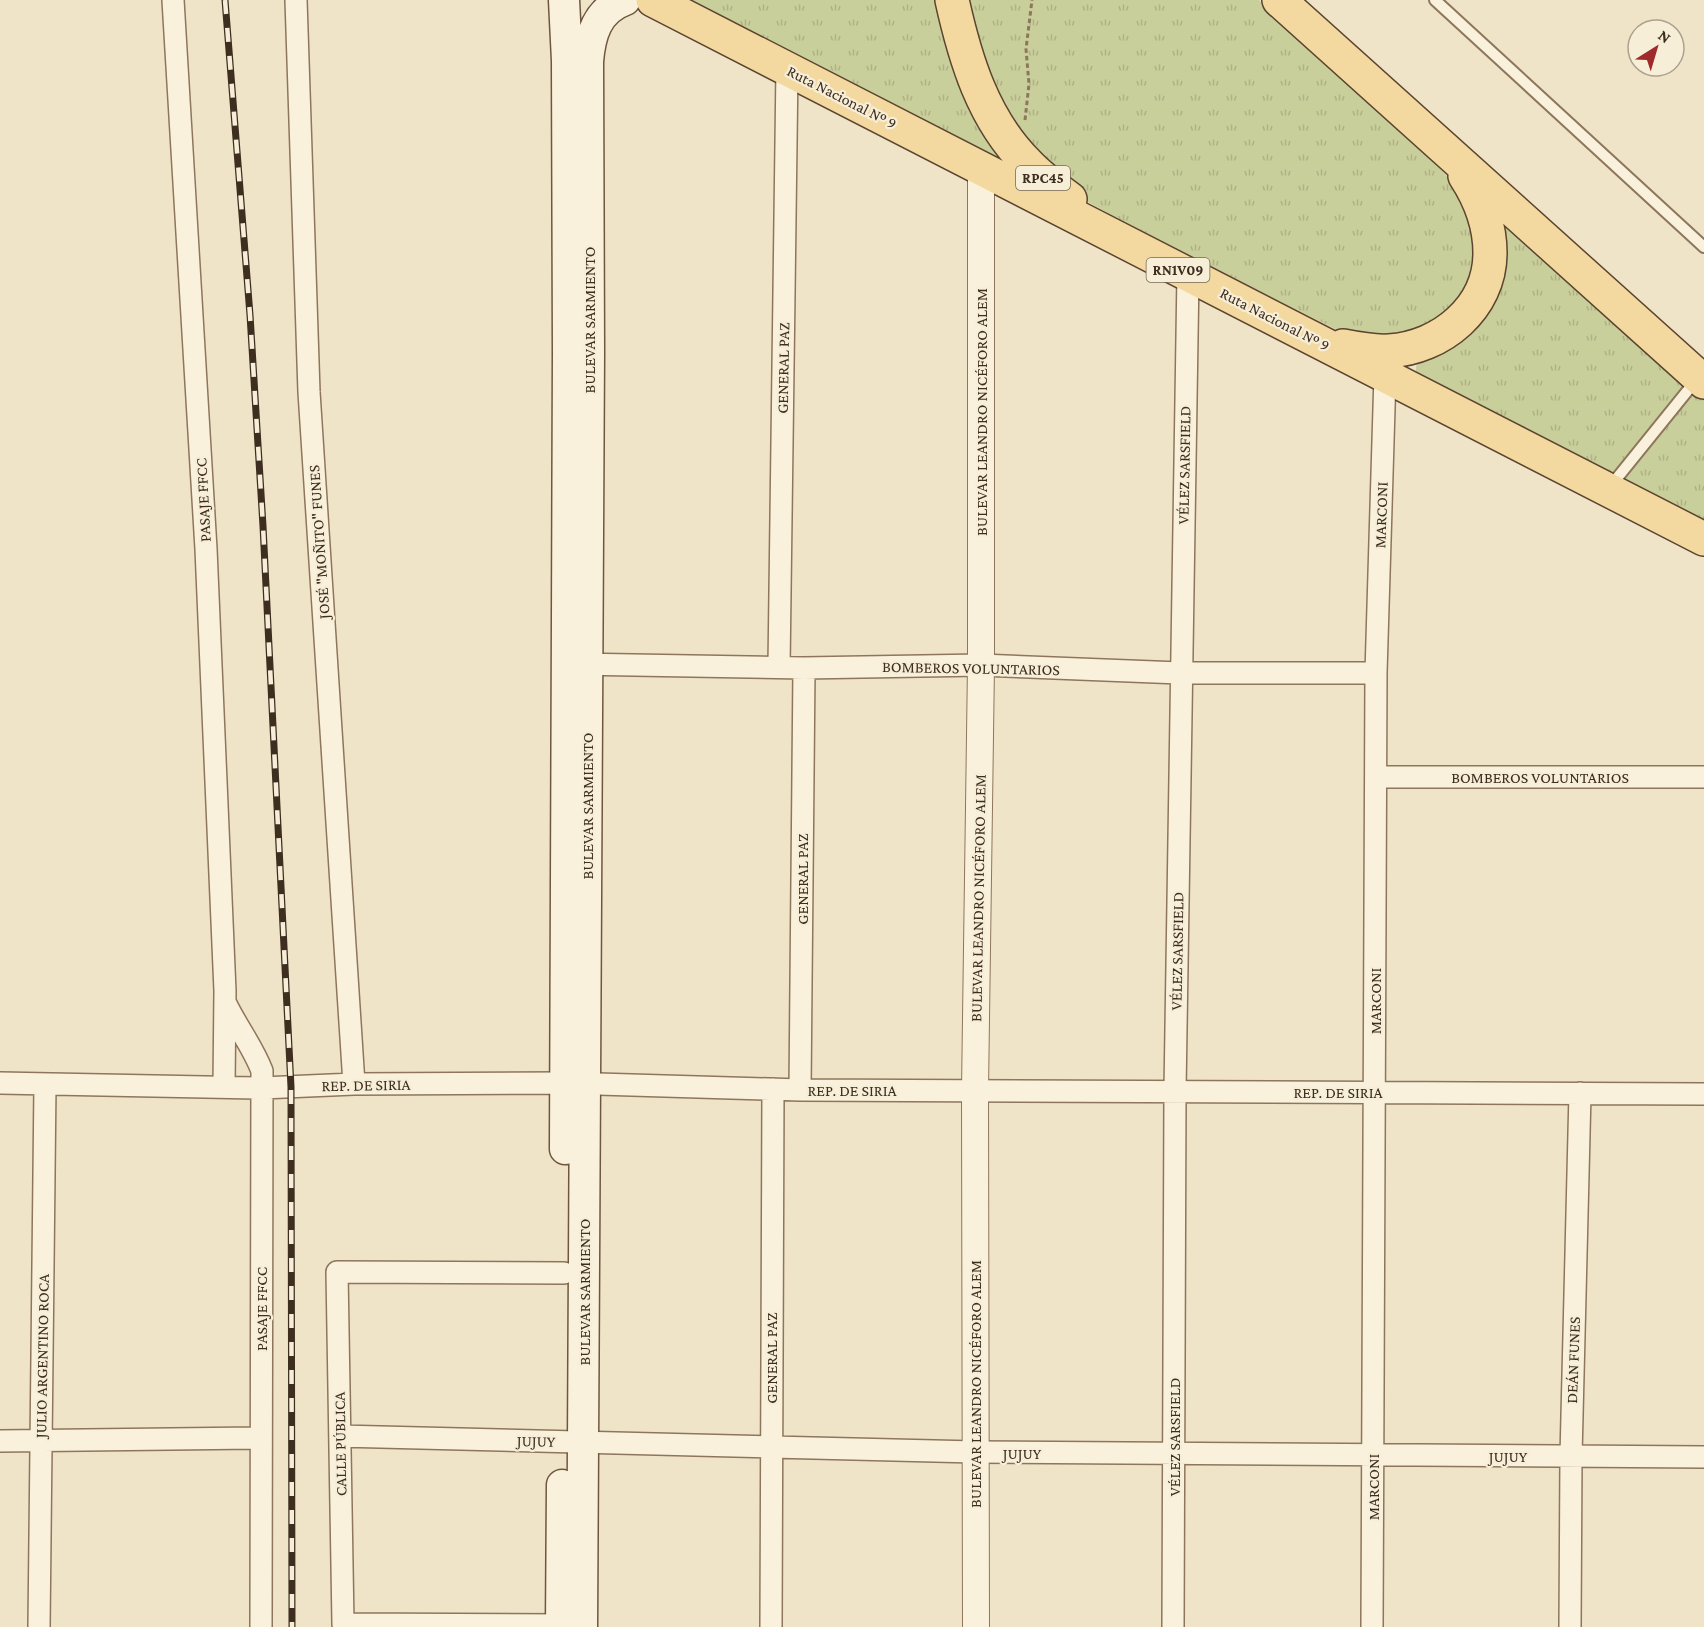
<svg xmlns="http://www.w3.org/2000/svg" width="1704" height="1627" viewBox="0 0 1704 1627" font-family="'Crimson Pro',serif">
<defs>
<pattern id="grass-tufts" width="24" height="20" patternUnits="userSpaceOnUse" patternTransform="scale(1.5)"><rect width="24" height="20" fill="#c9cf9b"/><path d="M3 7l-1-3M5 7V3M7 7l1-3M15 17l-1-3M17 17v-4M19 17l1-3" fill="none" stroke="#aeb285"/></pattern>
</defs>
<rect width="100%" height="100%" fill="#f0e4c8"/>
<path fill="url(#grass-tufts)" d="M673,0H943L1003,150L1002,167Z
M963,0H1259L1424,153L1453,182L1473,218L1474,273L1448,317L1399,340L1339,331L1139,230L1084,200L1011,132Z
M1496,206L1704,395V531L1415,375L1418,357L1453,341Z"/>
<g fill="none" stroke-linecap="round" stroke-linejoin="round">
<g stroke="#8d765c" stroke-width="14">
<path id="service" d="M1435,0L1704,247
M1609,488L1697,379"/>
</g>
<g stroke="#8d765c" stroke-width="24">
<path id="minor" d="M173,0L206,549L225,991L224,1087
M296,0L309,392L354,1084
M575,664L804,668L981,665L1180,673H1376
M779,667L787,68
M1376,777H1704
M226,1004C237,1027 253,1047 262,1071L261,1627
M0,1083L262,1088L354,1084L565,1083L800,1090L1704,1094
M800,1090L804,668
M340,1436L975,1452L1704,1457
M0,1441L261,1438
M561,1625L343,1624L337,1272L564,1273
M39,1627L45,1084
M771,1627L773,1089
M1173,1627L1175,1091L1188,274
M1372,1627L1376,673L1385,375
M1570,1627L1571,1456L1580,1093"/>
</g>
<g stroke="#8d765c" stroke-width="28">
<path id="tertiary" d="M976,1627L975,1090L981,665V169"/>
</g>
<g stroke="#6f573f" stroke-width="33">
<path id="secondary" d="M564,0L567,61L568,352L565,1149
M561,1627L562,1485
M582,1627L589,352L588,62C590,35 597,10 625,0"/>
</g>
<g stroke="#5b4430" stroke-width="36">
<path id="primary" d="M653,0L1704,539
M952,0C965,59 983,119 1027,163C1040,177 1055,188 1070,199
M1279,0L1704,382
M1343,346C1358,349 1373,352 1389,351C1441,348 1490,308 1490,253C1490,225 1480,199 1465,176"/>
</g>
<path stroke="#8d765c" stroke-width="3" stroke-dasharray="4.5 3" stroke-linecap="butt" d="M1025,120L1029,84L1026,49L1032,0"/>
<use href="#service" stroke="#faf1dc" stroke-width="10"/>
<use href="#minor" stroke="#faf1dc" stroke-width="21"/>
<use href="#tertiary" stroke="#faf1dc" stroke-width="26"/>
<use href="#secondary" stroke="#faf1dc" stroke-width="30"/>
<use href="#primary" stroke="#f3d9a0" stroke-width="33"/>
<g stroke="#3d2e20" stroke-width="7">
<path id="rail" d="M225,0L250,315L263,526L291,1087L292,1627"/>
</g>
<use href="#rail" stroke="#f7eed8" stroke-width="4.5" stroke-dasharray="14" stroke-linecap="butt"/>
</g>
<g text-anchor="middle" dominant-baseline="central" stroke-width="4.5" stroke-linejoin="round" paint-order="stroke">
<g fill="#f7eed8" stroke="#756857" stroke-width="1.5">
<rect x="1016" y="166" width="54" height="24" rx="4.5"/>
<rect x="1146.5" y="258" width="63" height="24" rx="4.5"/>
</g>
<g font-size="15" font-weight="bold" fill="#3d2e20">
<text x="1043" y="178">RPC45</text>
<text x="1178" y="270">RN1V09</text>
</g>
<g font-size="16" fill="#3d2e20" stroke="#f7eed8">
<text transform="translate(842 97) rotate(27)">Ruta Nacional Nº 9</text>
<text transform="translate(1275 319) rotate(27)">Ruta Nacional Nº 9</text>
<text transform="translate(589 320) rotate(-90)">BULEVAR SARMIENTO</text>
<text transform="translate(783 368) rotate(-89)">GENERAL PAZ</text>
<text transform="translate(981 412) rotate(-90)">BULEVAR LEANDRO NICÉFORO ALEM</text>
<text transform="translate(1184 465) rotate(-89)">VÉLEZ SARSFIELD</text>
<text transform="translate(203 500) rotate(-93)">PASAJE FFCC</text>
<text transform="translate(1381 515) rotate(-88)">MARCONI</text>
<text transform="translate(319 542) rotate(-94)">JOSÉ "MOÑITO" FUNES</text>
<text transform="translate(971 668) rotate(1)">BOMBEROS VOLUNTARIOS</text>
<text x="1540" y="777">BOMBEROS VOLUNTARIOS</text>
<text transform="translate(587 806) rotate(-90)">BULEVAR SARMIENTO</text>
<text transform="translate(802 879) rotate(-90)">GENERAL PAZ</text>
<text transform="translate(978 898) rotate(-89)">BULEVAR LEANDRO NICÉFORO ALEM</text>
<text transform="translate(1177 951) rotate(-89)">VÉLEZ SARSFIELD</text>
<text transform="translate(1375 1001) rotate(-90)">MARCONI</text>
<text transform="translate(366 1085) rotate(-1)">REP. DE SIRIA</text>
<text x="852" y="1090">REP. DE SIRIA</text>
<text x="1338" y="1092">REP. DE SIRIA</text>
<text transform="translate(584 1292) rotate(-90)">BULEVAR SARMIENTO</text>
<text transform="translate(261 1309) rotate(-90)">PASAJE FFCC</text>
<text transform="translate(42 1356) rotate(-89)">JULIO ARGENTINO ROCA</text>
<text transform="translate(771 1358) rotate(-90)">GENERAL PAZ</text>
<text transform="translate(1573 1360) rotate(-88)">DEÁN FUNES</text>
<text transform="translate(975 1384) rotate(-90)">BULEVAR LEANDRO NICÉFORO ALEM</text>
<text transform="translate(1174 1437) rotate(-90)">VÉLEZ SARSFIELD</text>
<text transform="translate(536 1441) rotate(1)">JUJUY</text>
<text transform="translate(340 1444) rotate(-91)">CALLE PÚBLICA</text>
<text x="1022" y="1453">JUJUY</text>
<text x="1508" y="1456">JUJUY</text>
<text transform="translate(1373 1487) rotate(-90)">MARCONI</text>
</g>
</g>
<g transform="translate(1656 48) rotate(37)"><circle r="28" fill="#f7eed8" stroke="#ada18e" stroke-width="1.5"/>
<path d="M0-4.5L10 22L0 15L-10 22Z" fill="#9e2a2b"/>
<text y="-9" font-size="16" font-weight="bold" text-anchor="middle" fill="#3d2e20">N</text>
</g>
</svg>
